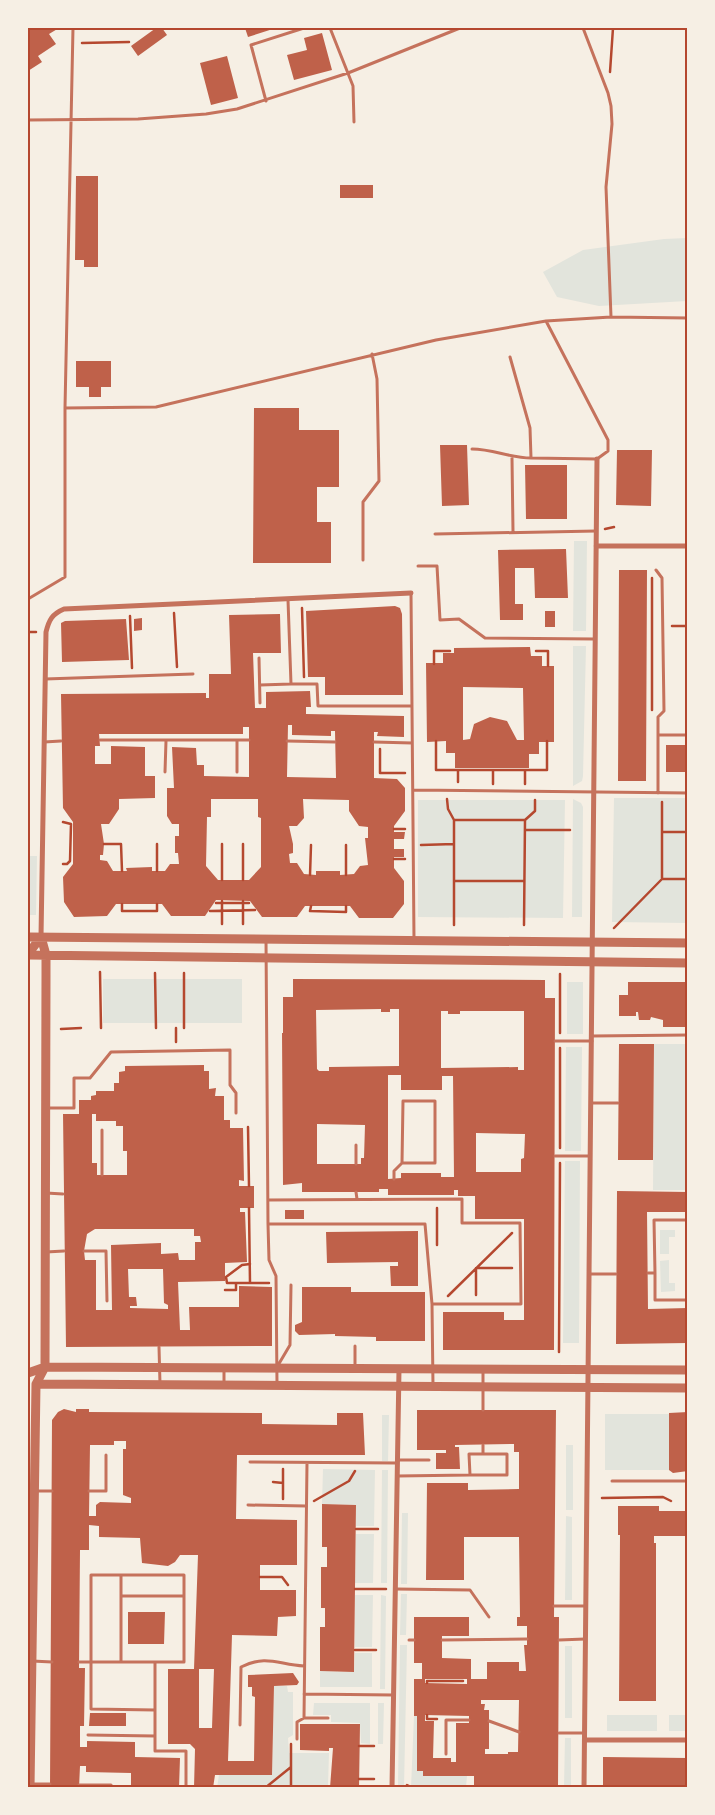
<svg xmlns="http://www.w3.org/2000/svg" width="715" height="1815" viewBox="0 0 715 1815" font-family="Mulish,sans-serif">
<rect width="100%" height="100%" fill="#f6efe4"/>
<path fill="#e2e4dc" d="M687,238V301L599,306L557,297L543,272L583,250L664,239Z
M574,541H587L586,631H573Z
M573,646H586L583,776L582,781L573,786Z
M614,798H687V923L612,922Z
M573,799L581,803L583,807L582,917H572Z
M418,800H565L563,918L418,917Z
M28,856H37L36,915H28Z
M103,979H242V1023H103Z
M567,982H583V1034H567Z
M654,1044H687V1190H653Z
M566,1047H582L581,1151H565Z
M565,1161H580L579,1343H563Z
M660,1230H675V1237H669V1254H660Z
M669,1260V1283H675V1291L661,1292L660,1261Z
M605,1414H669V1470H605Z
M382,1415H389L388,1461H382Z
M566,1445H573V1510H566Z
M323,1469L375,1470L374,1526H356V1505L322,1504Z
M382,1470H388L387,1583H381Z
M402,1513H408L407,1584H401Z
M566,1516L572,1517V1600H565Z
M356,1534H374L373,1583H355Z
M401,1594H407L406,1635H400Z
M355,1595H373L372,1647H355Z
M381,1595L386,1596L385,1689H380Z
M400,1645H407L404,1788L398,1787Z
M565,1646H572V1718H565Z
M355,1653H372V1687H320V1671L354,1672Z
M274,1686H287L288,1692H293V1735L288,1738L289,1753H329L328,1787L217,1788L219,1775H272Z
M314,1703H370V1744L361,1743L360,1723L331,1722V1715H313Z
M378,1703H384L383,1744H378Z
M607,1715H657V1731H607Z
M669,1715H687V1731H669Z
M414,1716H417V1771H423L424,1776H467L466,1787L411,1788Z
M565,1738H571V1787H564Z"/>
<path fill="#bf614a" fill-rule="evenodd" d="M28,28H59L49,34L56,44L38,56L42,62L28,71Z
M156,28H162L167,35L138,56L131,46Z
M245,28H276L248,37Z
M322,33L332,70L294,80L287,55L307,50L304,38Z
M227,56L238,98L211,105L200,63Z
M76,176H98V267H84V260H75Z
M340,185H373V198H340Z
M76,361H111V387H101V397H89V387H76Z
M254,408H299V430H339V487H317V522H331V563H253Z
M440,445H467L469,505L442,506Z
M617,450H652L651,506L616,505Z
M525,465H567V519H526Z
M566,549L568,598H535L534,568H515V604H523V620H500L498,550Z
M619,570H647L646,781H618Z
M395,606L400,608L402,614L403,695H325V677H308L306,611Z
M545,611H555V627H545Z
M280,614L281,653H253L255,708H266V692L310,691L311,707H306V714L404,716V737L377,736L378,732H374V778L397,779L405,788V811L394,826V832H405L404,839H394V849H404V857H394V868L404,881V904L393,918H359L350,906H305L297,917H262L250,901L216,900L205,916H171L162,904H116L107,916L74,917L64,902L63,877L73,864V822L63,808L61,694L206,693V698H209V674H231L229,615ZM288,725H292V735L331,736V731H335L336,778L287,777ZM243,727H249V777L204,776V765H197L196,748L172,747L174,788H167V816L172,824H179V836H175V853H178L179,864H170L165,871H152V867L126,868L127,871H113L107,861L100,860V855H103L104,844L101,824H109L119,809V799L155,798V776H145V747L111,746V764H95V746H100L99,734H243ZM211,799H258V817L261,818V867L249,880H218L206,866L207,817H211ZM303,799L349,800V811L359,826L368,827V838H365L368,865L360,866L354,874L340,875V871H316V875L304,874L297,863H290L289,854L293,853V844L289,826H297L304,818Z
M142,618V630L134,631V619Z
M126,619L129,660L62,662L61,623L65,621Z
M530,647L531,656H542V666H554V742H539V754H529V768H455V753H446V741L427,742L426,663H443V653H454V648ZM463,687L523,688L524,740H517L507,721L490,717L474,724L470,739L463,740Z
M666,745H688V772H666Z
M293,979L545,980V998H555L554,1350H443V1312H504V1320H524V1219H475V1196H458V1190H454V1195H388V1189H379V1192H302V1183L283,1185L282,1033H283V997H293ZM381,1009V1012H390V1009H399V1066L329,1067V1071H319L317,1069L316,1010ZM441,1011H448V1014H460V1011H524V1070H518V1067L441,1068ZM388,1075H401V1090H442V1076H453L454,1177H441V1173H401V1178L388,1179ZM317,1124L365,1125L364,1158H361V1164H317ZM476,1133L525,1134L524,1158L521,1159V1172H476Z
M628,982H688V1027H663V1020L651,1017L650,1020H639L638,1012H636V1016H619V995H628Z
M619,1044H654L653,1160H618Z
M204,1065V1071H209V1089L216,1088L215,1096H224V1120H230V1128H243L244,1181L239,1180V1186H254V1208H240V1212H245L247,1262L225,1263V1281L178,1282L180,1330H190L189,1307H239V1286L272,1287V1346L66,1347L63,1114H79V1100H91V1096L96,1095V1091H114V1083H119V1072L125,1071V1066ZM92,1114H96V1121H116V1126H123V1151H127V1175H97V1163H92ZM95,1229H194V1236H200L201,1242H195V1260H179L178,1253L161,1254V1243L111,1245L112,1310H96V1260H85L84,1251L87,1234ZM128,1269H163L164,1303L168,1305V1309L130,1308V1306H137L136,1297H129Z
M617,1191L688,1192V1212H647L648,1309L688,1308V1343L616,1344Z
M285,1210H304V1219H285Z
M418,1231V1286H391L390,1266H398V1262L327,1263L326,1232Z
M302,1287H351V1292H425V1341H376V1337L335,1336V1334L299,1335L295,1331V1325L302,1322Z
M64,1409L76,1412V1409H89V1412L262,1413V1424L337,1425V1413H363L365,1455H237L236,1519L297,1520V1565H260V1590H296V1616L278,1617L277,1636L232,1635L228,1761H254L255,1697L252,1696V1687H248V1675L293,1673L299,1682L297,1685L274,1686L272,1775H215L213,1788H194L195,1749L190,1744H168V1669H194L198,1555H180L175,1562L168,1566L142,1563L140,1538L99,1537V1526L89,1525V1550H80L79,1668H85L84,1726H80V1747H87V1741L135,1742V1757L180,1758L179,1788L131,1785V1773L86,1772V1766H80L79,1788H50L52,1420L58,1412ZM114,1441H126V1449H123V1495L131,1498V1503L100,1502L96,1505V1516H89L90,1445H114ZM199,1669H214L212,1728H199Z
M417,1410H556L554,1617H559L558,1788H474V1776H423V1771H417V1716H414V1679H422V1663H414V1617H469V1636H442V1658L471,1659V1679H487V1662H519V1671H526L524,1645H527V1626H517V1617H520L519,1537H464V1580H426L427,1483H468V1490L519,1489V1452H514V1444L455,1445V1447H459L460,1469H436V1453H446V1450H417ZM425,1679H467V1684L425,1683ZM481,1700H519L518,1752H508V1754H485V1749H489V1710H484L485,1704H481ZM425,1715L469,1716V1723H456V1762H451V1758H433L434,1721H425Z
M688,1412V1471L673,1473L669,1470V1413Z
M322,1504L356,1505L354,1672L320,1671V1627H325V1608H321V1567H327V1547H322Z
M618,1506H659V1511H688V1536H654V1543H656V1701H619L620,1535H618Z
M128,1612H165L164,1644H128Z
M90,1713H126V1726H89Z
M300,1724H360L359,1788H330L333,1748H329V1751L300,1750Z
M603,1757L688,1758V1788H603Z"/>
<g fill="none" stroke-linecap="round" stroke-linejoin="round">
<path stroke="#b5482f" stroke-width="2.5" d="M82,43L129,42
M610,72L613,28
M605,529L614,527
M652,578V710
M302,608L304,677
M174,613L177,667
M130,616L132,668
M672,626H688
M28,632H36
M536,651H548V666
M434,664V651H450
M436,741V770H547V741
M380,749V773H405
M458,770V782
M493,770V784
M525,770V784
M447,799L448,809L454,820
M662,802V879H688
M525,820L535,811V800
M394,829H405
M525,830H570
M663,832H688
M104,844H121L122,871
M346,845V875
M421,845L454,844
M394,859H405
M63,864H67L70,861L71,824L63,822
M157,871V844
M310,875L311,845
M222,880V844
M243,880V844
M454,881H524
M243,901V924
M216,903H249
M122,904V911H157V904
M311,906L310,911L346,912V906
M210,911L255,910
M222,924V901
M454,925V820H525L524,925
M614,928L662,879
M100,972L101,1028
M155,973L156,1028
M184,973V1028
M176,1028V1042
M61,1029L81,1028
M560,1033V974
M248,1127L249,1186
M560,1148V1048
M249,1208L250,1283
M437,1245V1208
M236,1283H227L226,1277L242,1265L250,1264
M225,1290H236V1283H269
M476,1295V1268H512
M448,1296L512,1233
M559,1352L560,1163
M273,1482L283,1483
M602,1498L663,1497L671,1501
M283,1499V1469
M314,1501L349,1481L355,1471
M356,1529H378
M260,1577H282L288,1585
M355,1589H386
M355,1650H376
M427,1683V1681H463
M427,1715V1719H437
M291,1744V1788
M359,1746H374
M359,1779H374
M407,1785L413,1788
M265,1788L291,1767"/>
<path stroke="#c5725c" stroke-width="3" d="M330,28L353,86L354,122
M583,28L608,93L611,106L612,124L606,187L611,317
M266,101L251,45L304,28
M28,120L138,119L206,114L237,109L348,73L460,28
M510,357L530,428L531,458L597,459L608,451V440L546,321
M65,408L156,407L436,340L546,321L611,317L688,318
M472,449C493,449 510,458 531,458
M512,458L513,531
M435,534L596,531
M363,560V502L379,481L377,379L372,354
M418,566H437L440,620L459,619L485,638L595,639
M656,570L662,578L664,711L658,717V735H688
M411,593L414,939
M28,599L65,577V408L73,28
M259,658L260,703
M45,679L193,674
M291,684H317L318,706H412
M260,685L291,684L288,600
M658,735V793
M100,740H249
M287,741L335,742
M44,742L61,741
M374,742L412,743
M165,772L166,741
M237,772V741
M414,790L688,793
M266,939L268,1224L269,1260L276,1276L277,1384
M592,1036L688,1035
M555,1041H592
M591,1103H618
M46,1108H74V1078H90L111,1052L230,1050V1085L236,1093V1113
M356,1145V1164
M555,1156H590
M102,1175V1130
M394,1179V1171L402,1163L403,1101H435V1163H402
M356,1192L357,1199
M46,1193L63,1194
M268,1200L462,1199V1223H520L521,1304H432
M268,1224H425L432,1304L433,1386
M84,1251H106L107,1301
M46,1252L64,1251
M648,1273H655L654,1220H688
M655,1273V1300H688
M590,1274H616
M159,1347L160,1384
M277,1367L290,1345L291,1285
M355,1368V1346
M224,1369V1385
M483,1410V1370
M483,1445V1454
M397,1460H429
M250,1462L397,1463
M397,1476L470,1475L469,1454H507V1475H470
M612,1481H688
M35,1491H52
M89,1491H106V1455
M248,1505L306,1506
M396,1589L470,1590L489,1617
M121,1596H184
M554,1606H586
M409,1640H414
M442,1640L527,1639
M559,1640L585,1639
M32,1661L52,1662
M79,1662C114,1662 149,1662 184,1662V1575H91V1709L155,1710
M121,1662V1575
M155,1662V1751H186V1788
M304,1694L393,1695
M304,1718H328
M489,1721L519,1732
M240,1725L241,1667C267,1654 279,1665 304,1666
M559,1733H584
M88,1735L155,1736
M297,1739V1722L304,1718L307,1463
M446,1754V1720H469
M31,1784H50
M79,1785H111L113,1788"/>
<path stroke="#c5725c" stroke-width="5" d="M596,546H688
M41,937L46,632C49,620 52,614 64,609L411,593
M585,1740H688
M392,1788L399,1369
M584,1788L597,459"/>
<path stroke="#c5725c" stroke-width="9" d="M28,937L688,943
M28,954L41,937
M28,955L688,963
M28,1373L45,1367L688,1370
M36,1384L688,1388
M30,1788L36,1384L45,1367L46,975V955L41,937"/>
</g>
<rect width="715" height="1815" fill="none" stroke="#f6efe4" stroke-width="58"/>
<rect x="29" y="29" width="657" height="1757" fill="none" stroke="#b5482f" stroke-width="2"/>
</svg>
